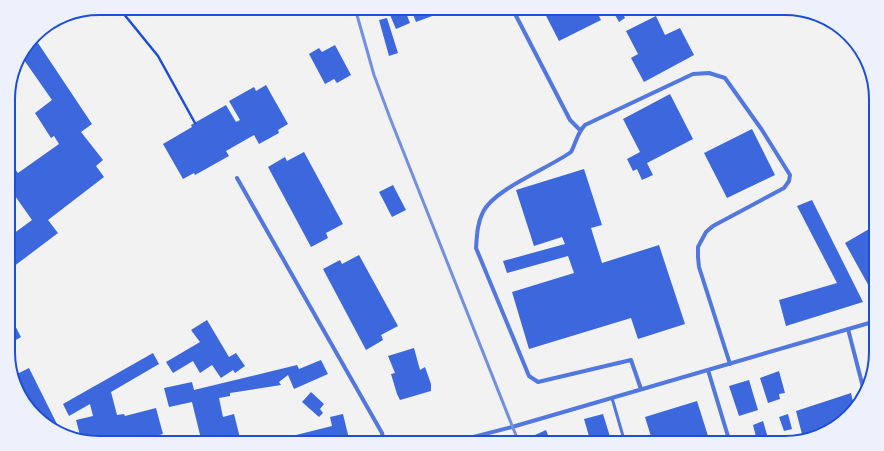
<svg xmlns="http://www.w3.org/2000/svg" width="884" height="451" viewBox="0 0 884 451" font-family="'Roboto Condensed',sans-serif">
<rect width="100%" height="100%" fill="#f2f2f2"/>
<path fill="#3d67dc" d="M387,8H404L410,23L396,29Z
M413,8H442L443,12L416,22L411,9Z
M542,8H595L601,20L559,41Z
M611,8H624L621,10L625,18L619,22Z
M656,16L665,35L680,28L694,55L644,82L631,58L638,54L626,31Z
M387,18L398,53L389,56L379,20Z
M34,37L92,124L81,132L103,160L96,166L104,177L48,220L58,233L9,270V237L32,220L8,186V160L18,173L59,144L54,136L51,138L35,113L52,100L24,60L14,73L17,59Z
M335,45L351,75L337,83L334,79L325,84L309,54L319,48L322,52Z
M266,85L288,124L278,130L279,133L259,144L254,135L226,151L229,156L195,175L194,173L183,179L163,144L192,127L191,125L226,105L236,122L240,120L229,101L254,87L256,91Z
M670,94L693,139L647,163L653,175L642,180L637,169L633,171L627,159L640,152L623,119Z
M752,129L775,175L727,198L704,153Z
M304,152L343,224L326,233L328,238L311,247L268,167L285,157L287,161Z
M584,169L602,225L591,228L602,263L659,245L685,324L638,339L631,318L529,349L512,292L574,273L568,256L507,273L503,261L565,244L562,237L534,246L516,190Z
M393,185L406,210L392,217L379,192Z
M812,200L863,302L786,326L779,300L837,283L797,206Z
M876,225V257L873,258L876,263V299L845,243Z
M359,255L398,326L381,335L383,340L366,350L323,269L340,260L342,264Z
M11,318L21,337L9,344V319Z
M207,320L229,357L236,353L245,366L235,373L233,370L221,378L212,365L200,373L193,361L173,373L166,362L200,342L191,330Z
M414,348L420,370L425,367L431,384V391L400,400L397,394L391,374L395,373L388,356Z
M153,353L159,364L111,392L117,415L124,414L125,416L156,408L163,434L127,443H99L81,439L76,420L93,416L90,404L69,416L63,404Z
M321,360L328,374L294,389L288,375L279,382L281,385L230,393V396L219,398L223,417L234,414L241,442L202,443L192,402L169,407L164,388L192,382L194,390L297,365L299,369Z
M29,368L57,424L51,427L24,403L13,376Z
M779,371L785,393L779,394L780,399L768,403L760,378Z
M749,380L758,410L739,416L729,386Z
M311,392L324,404L320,409L323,413L319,417L302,402Z
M851,393L854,406L835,428L803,438L796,411Z
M697,401L709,439L697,443H653L645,417Z
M343,414L350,443H294L292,436L332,426L330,417Z
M603,414L612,443H591L584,419Z
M788,414L792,429L784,431L779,417Z
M763,421L768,438L757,441L753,425Z
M546,430L551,443H538L535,435Z"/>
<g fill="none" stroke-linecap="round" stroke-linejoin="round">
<path stroke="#1d4ed8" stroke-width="2.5" d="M119,8L158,56L195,123"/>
<path stroke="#5277de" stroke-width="3" d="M612,398L625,443"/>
<path stroke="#5277de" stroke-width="4" d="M512,8L570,120L580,130
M237,178L382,433L384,443
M848,329L865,395
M708,370L730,443
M641,389L631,360L538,382L529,376L476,248C477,236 477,224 483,212C494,189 549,168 571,152C576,143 577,133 585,125L693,74L709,73L725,78L762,130L790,175L789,181L784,188L713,226L706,232L698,247V257L699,267L730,364
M450,443L512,427L876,321"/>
<path stroke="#7290e2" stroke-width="3" d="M355,8L374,75L390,118L519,443"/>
</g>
<path d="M0 0H884V451H0ZM99 15H785A84 84 0 0 1 869 99V352A84 84 0 0 1 785 436H99A84 84 0 0 1 15 352V99A84 84 0 0 1 99 15Z" fill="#edf1fc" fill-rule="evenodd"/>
<path fill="none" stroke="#1d4ed8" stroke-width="2" d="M99 15H785A84 84 0 0 1 869 99V352A84 84 0 0 1 785 436H99A84 84 0 0 1 15 352V99A84 84 0 0 1 99 15Z"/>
</svg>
